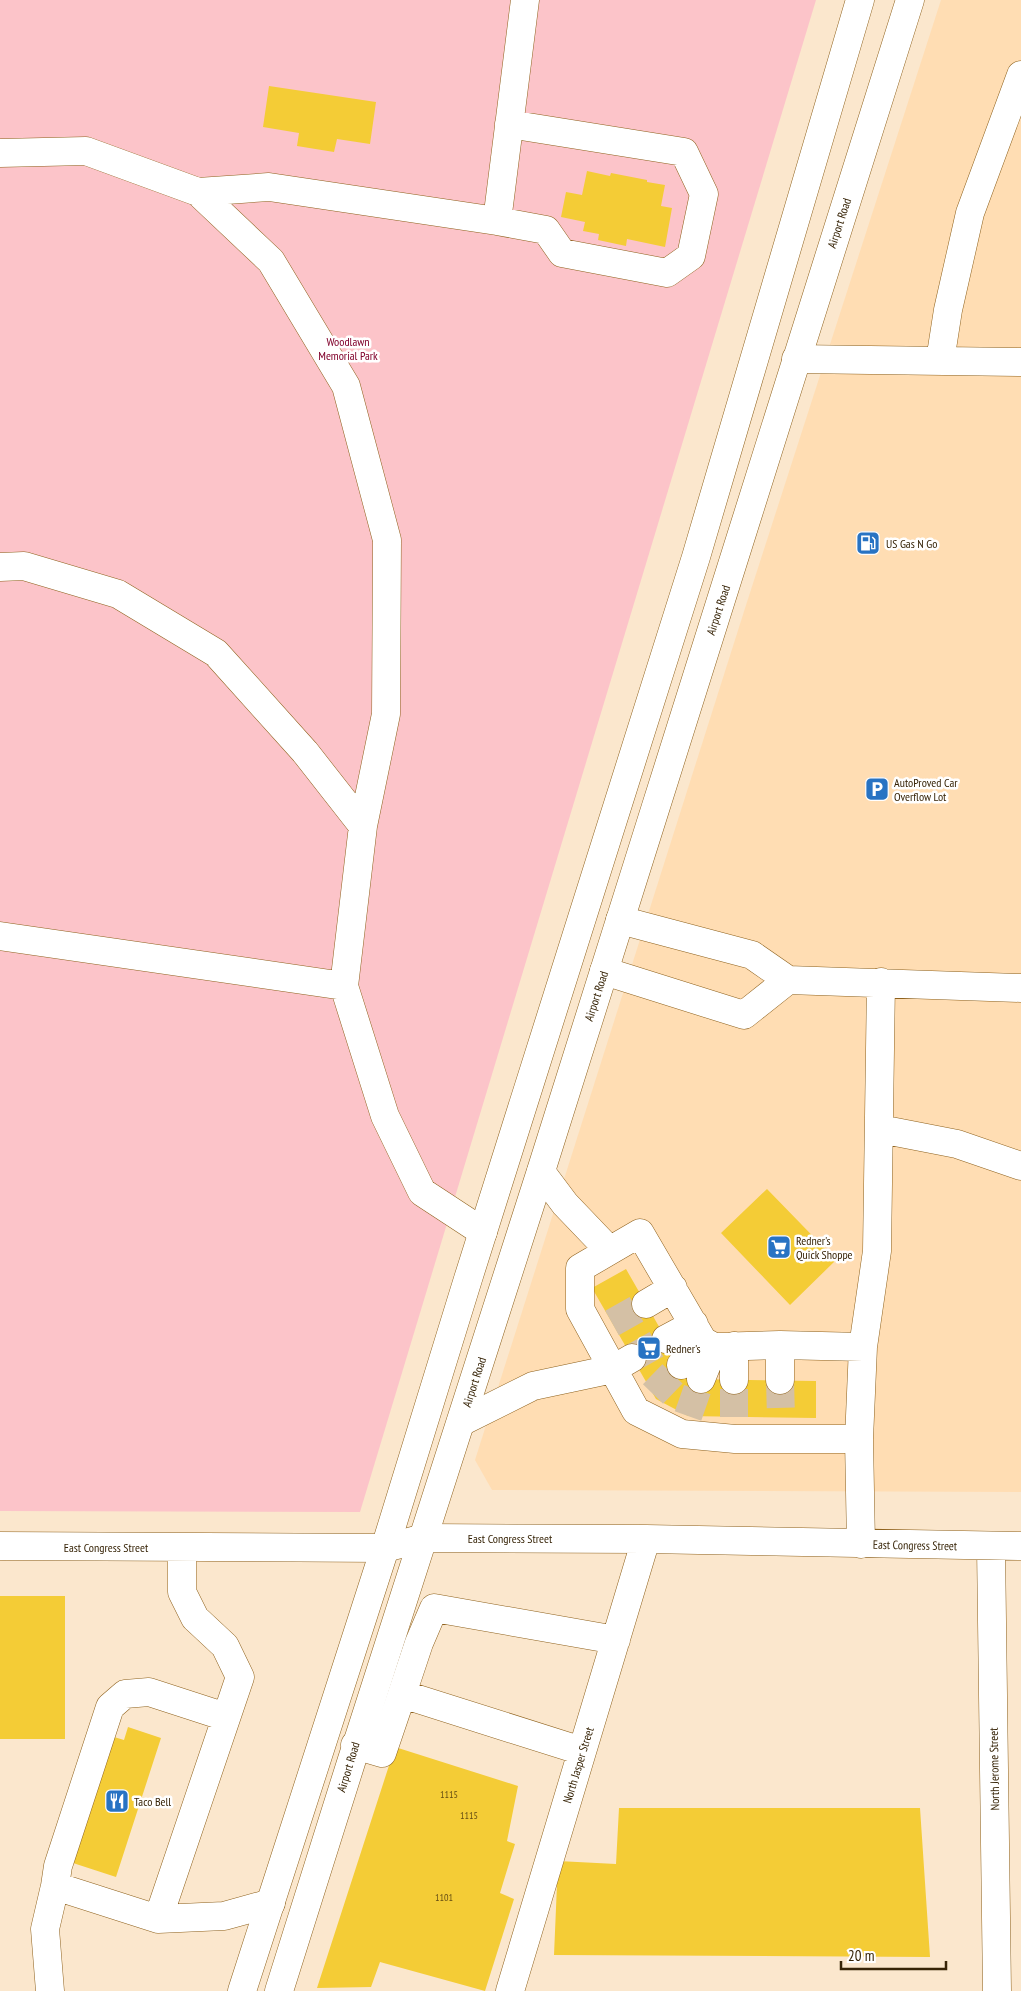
<svg xmlns="http://www.w3.org/2000/svg" width="1021" height="1991" viewBox="0 0 1021 1991" font-family="'PT Sans Narrow',sans-serif">
<rect width="100%" height="100%" fill="#fbe7cd"/>
<path fill="#ffddb3" d="M941,0H1021V1492L492,1490L475,1460L747,602Z"/>
<path fill="#fcc4c9" d="M0,0H816L360,1512L0,1511Z"/>
<path fill="#f4cc36" d="M269,86L376,102L370,144L337,139L334,152L297,146L299,133L263,127Z
M587,171L610,176L611,173L647,180V182L665,185L661,206L672,208L665,247L627,239L626,246L598,240L599,234L583,231L585,222L561,217L566,192L582,195Z
M767,1189L836,1260L790,1305L721,1233Z
M626,1269L689,1379L816,1381V1418L688,1416L656,1399L592,1288Z
M0,1596H65V1739H0Z
M128,1727L161,1738L116,1877L73,1863L114,1737L124,1740Z
M395,1747L518,1786L507,1841L515,1844L500,1893L514,1899L485,1991L380,1962L371,1987L317,1988Z
M619,1808H920L930,1957L554,1955L558,1861L616,1864Z"/>
<g fill="none" stroke-linecap="round" stroke-linejoin="round">
<path stroke="#d4c0a5" stroke-width="28" stroke-dasharray="28 14" stroke-linecap="butt" d="M612,1323L646,1304
M632,1358L666,1339
M780,1380L781,1418
M653,1394L681,1365
M688,1416L701,1379
M734,1417V1380"/>
<g stroke="#8f621d" stroke-width="29">
<path id="minor" d="M0,153L86,151L198,192L271,261L346,386L387,540L386,714L363,826L344,986L385,1116L422,1192L483,1232
M198,192L269,187L497,221L525,0
M497,221L546,230L562,253L667,273L691,256L704,194L684,152L509,124
M796,359L1021,362
M940,361L948,310L970,213L1021,75
M0,567L24,566L118,594L216,653L305,752L363,826
M620,920L752,955L788,980L1021,988
M0,936L344,986
M604,971L744,1015L788,980
M880,1129L957,1144L1021,1166
M541,1172L565,1204L609,1250
M646,1304L673,1288
M666,1339L694,1324
M780,1345V1380
M734,1346V1380
M681,1365L703,1341
M701,1379L714,1347
M461,1422L533,1386L613,1369L632,1358
M859,1439L863,1347L877,1251L881,982
M861,1544L859,1439H735L682,1434L636,1411L580,1309V1268L640,1233L703,1341L714,1347L780,1345L863,1347
M0,1546L385,1548L424,1538L646,1539L1021,1546
M991,1547L997,1991
M402,1694L419,1643L434,1608L616,1640
M355,1745L382,1753L402,1694L582,1751
M55,1886L58,1866L110,1707L125,1694L149,1692L226,1717
M158,1919L224,1916L271,1903
M50,1991L45,1929L55,1886L158,1919L240,1677L225,1646L195,1618L182,1592V1547
M510,1991L646,1539"/>
</g>
<g stroke="#8f621d" stroke-width="29">
<path id="major" d="M242,1991L385,1548L468,1279L696,557L860,0
M279,1991C364,1717 454,1445 541,1171C665,781 785,390 910,0"/>
</g>
<use href="#minor" stroke="#fff" stroke-width="28"/>
<use href="#major" stroke="#fff" stroke-width="28"/>
</g>
<defs>
<g id="fuel-square" transform="scale(1.25)"><rect x="-9" y="-9" width="18" height="18" rx="4" fill="#2873c3" stroke="#fff"/><path d="M-5.5-6h7V0h2V4h1.3V-2.5L3-4.5l.8-.8L6-3V5H2.5V1h-1V6h-7ZM-4.2-4.7v3.2H.2V-4.7Z" fill="#fff"/></g>
<g id="parking-square" transform="scale(1.25)"><rect x="-9" y="-9" width="18" height="18" rx="4" fill="#2873c3" stroke="#fff"/><path d="M-3.5-5.5H1a3.5 3.5 0 0 1 0 7H-1V5.5H-3.5ZM-1-3.4V-.6H.8a1.4 1.4 0 0 0 0-2.8Z" fill="#fff"/></g>
<g id="supermarket-square" transform="scale(1.25)"><rect x="-9" y="-9" width="18" height="18" rx="4" fill="#2873c3" stroke="#fff"/><path d="M-6-5.5h2.5l.6 2H6L4.5 2H-2.5L-4.4-4H-6ZM-1.5 3.2a1.3 1.3 0 1 0 .1 0ZM3 3.2a1.3 1.3 0 1 0 .1 0Z" fill="#fff"/></g>
<g id="restaurant-square" transform="scale(1.25)"><rect x="-9" y="-9" width="18" height="18" rx="4" fill="#2873c3" stroke="#fff"/><path d="M-5-6h1v4h1v-4h1v4h1v-4h1v5L-1.5 .5V6h-2V.5L-5-1ZM5-6V6H3V1.5H1.5Q1.5-4 5-6Z" fill="#fff"/></g>
</defs>
<g fill-rule="evenodd">
<use href="#fuel-square" x="868" y="543"/>
<use href="#parking-square" x="877" y="789"/>
<use href="#supermarket-square" x="779" y="1247"/>
<use href="#supermarket-square" x="649" y="1348"/>
<use href="#restaurant-square" x="117" y="1801"/>
</g>
<g text-anchor="middle" dominant-baseline="central" stroke-width="5" stroke-linejoin="round" paint-order="stroke">
<g font-size="10" fill="#664e13">
<text x="449" y="1794">1115</text>
<text x="469" y="1815">1115</text>
<text x="444" y="1897">1101</text>
</g>
<g font-size="12" fill="#372407" stroke="#fff">
<text transform="translate(839 223) rotate(-72)">Airport Road</text>
<text transform="translate(718 610) rotate(-72)">Airport Road</text>
<text transform="translate(596 996) rotate(-72)">Airport Road</text>
<text transform="translate(474 1382) rotate(-72)">Airport Road</text>
<text x="510" y="1538">East Congress Street</text>
<text transform="translate(915 1545) rotate(1)">East Congress Street</text>
<text x="106" y="1547">East Congress Street</text>
<text transform="translate(578 1765) rotate(-73)">North Jasper Street</text>
<text transform="translate(348 1767) rotate(-73)">Airport Road</text>
<text transform="translate(994 1769) rotate(-91)">North Jerome Street</text>
</g>
<g font-size="12" fill="#80002b" stroke="#fff">
<text x="348" y="341">Woodlawn<tspan x="348" dy="14">Memorial Park</tspan></text>
</g>
<g font-size="12" fill="#372407" stroke="#fff" text-anchor="start">
<text x="886" y="543">US Gas N Go</text>
<text x="894" y="782">AutoProved Car<tspan x="894" dy="14">Overflow Lot</tspan></text>
<text x="796" y="1240">Redner's<tspan x="796" dy="14">Quick Shoppe</tspan></text>
<text x="666" y="1348">Redner's</text>
<text x="134" y="1801">Taco Bell</text>
</g>
</g>
<path d="M841 1961v8h105v-8" fill="none" stroke="#372407" stroke-width="2.5"/>
<text x="848" y="1961" font-size="15" fill="#372407" stroke="#ffffff" stroke-width="4" paint-order="stroke">20 m</text>
</svg>
